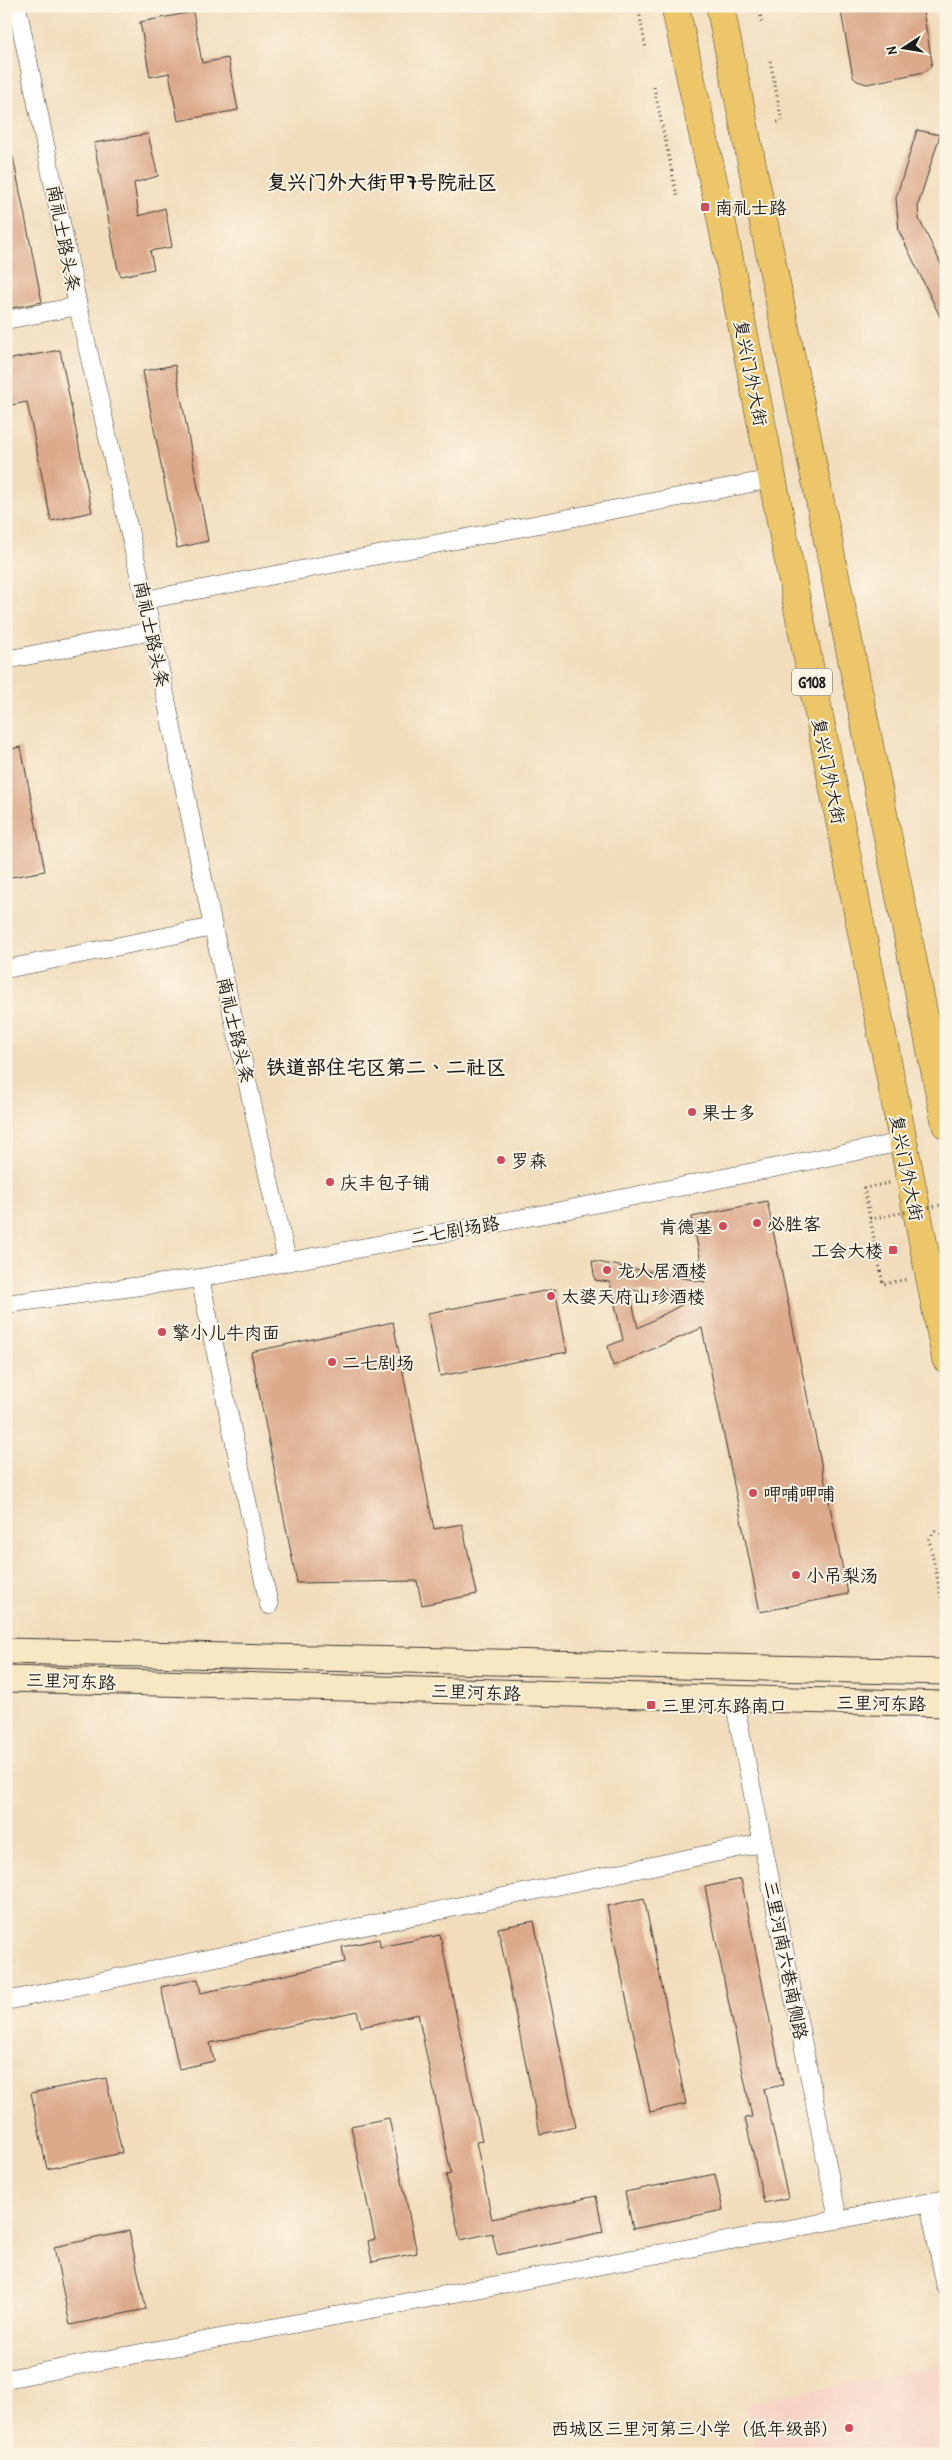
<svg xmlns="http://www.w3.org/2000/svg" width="952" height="2460" viewBox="0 0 952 2460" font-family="'Patrick Hand','LXGW WenKai TC',sans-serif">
<rect width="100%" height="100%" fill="#fcf5e5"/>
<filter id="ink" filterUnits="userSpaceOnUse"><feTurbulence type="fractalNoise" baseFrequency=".02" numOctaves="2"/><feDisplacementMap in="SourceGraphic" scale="10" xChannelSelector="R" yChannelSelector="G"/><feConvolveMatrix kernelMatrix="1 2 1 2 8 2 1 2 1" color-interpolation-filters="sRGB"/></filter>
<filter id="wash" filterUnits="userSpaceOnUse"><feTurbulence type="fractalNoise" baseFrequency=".0096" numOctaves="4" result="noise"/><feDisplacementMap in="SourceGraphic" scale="20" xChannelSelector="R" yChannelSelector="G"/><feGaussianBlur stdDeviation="1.12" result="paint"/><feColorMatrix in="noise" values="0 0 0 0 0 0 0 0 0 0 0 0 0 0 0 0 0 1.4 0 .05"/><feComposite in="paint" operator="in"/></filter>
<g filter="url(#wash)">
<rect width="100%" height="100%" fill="#f1ddbc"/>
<path fill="#f6d2c4" d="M946,2364V2454H757L747,2403Z"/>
<g id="blocks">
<path fill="#dca98a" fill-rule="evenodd" d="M840,6H922L932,62L930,68L924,72L867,84L857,81L853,77Z
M193,12L202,63L228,58L238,110L178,121L169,73L150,77L140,22Z
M917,130L940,135L918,205L919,219L946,274V329L899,231L896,198Z
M148,134L158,176L134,183L139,216L165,208L172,247L150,251L154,269L121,276L118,270L94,143Z
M13,157L42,302L6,309V158Z
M60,350L92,512L51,521L27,402L6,406V360Z
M175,365L208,541L177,548L143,371Z
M21,747L45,871L6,878V750Z
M767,1201L848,1594L760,1612L702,1328L613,1366L608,1346L623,1340L610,1282L595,1280L592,1261L705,1282L692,1217ZM629,1289L687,1302L638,1328Z
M555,1289L567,1352L440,1376L428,1313Z
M393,1322L434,1529L462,1524L477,1594L422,1605L417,1581L297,1583L251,1352Z
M741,1879L783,2085L764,2089L788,2198L764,2203L745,2118L752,2117L705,1887Z
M644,1898L686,2104L650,2112L607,1906Z
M534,1921L576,2127L540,2134L498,1928Z
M440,1935L482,2141L476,2142L492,2219L596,2196L603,2232L497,2255L492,2233L460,2240L446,2175L451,2174L418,2014L361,2027L357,2011L210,2043L214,2061L179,2069L161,1987L198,1979L201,1993L345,1962L342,1947L379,1939L380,1947Z
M106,2078L122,2153L47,2169L31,2093Z
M389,2118L417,2253L372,2262L368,2241L375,2239L351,2126Z
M715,2174L723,2210L633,2229L625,2192Z
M129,2231L146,2309L70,2325L54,2247Z"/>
</g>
</g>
<g filter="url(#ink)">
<use href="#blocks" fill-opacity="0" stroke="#3c3934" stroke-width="1"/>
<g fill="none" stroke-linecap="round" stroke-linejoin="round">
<g stroke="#3c3934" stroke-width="19">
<path id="minor" d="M17,6L78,306L152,631L213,927L287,1261
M6,320L78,306
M145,600L772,479
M6,660L152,631
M6,969L213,927
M200,1278L269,1605
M6,1304L200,1278L555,1212L902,1142
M734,1700L838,2219
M6,2001L762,1843
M929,2203L946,2287
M6,2379L946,2199"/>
</g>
<g stroke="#3c3934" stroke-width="27">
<path id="secondary" d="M6,1651L946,1672
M6,1679L946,1704"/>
</g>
<g stroke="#3c3934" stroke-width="29">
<path id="trunk" d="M675,6L718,203L946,1359
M720,6L946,1125"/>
</g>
<path stroke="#3c3934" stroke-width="3" stroke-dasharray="1 4" stroke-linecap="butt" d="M638,6L646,49
M759,6L762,25
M770,61L782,121L774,123
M654,87L677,196
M889,1183L864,1188L883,1284L908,1279
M946,1546L943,1534L935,1531L929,1539L946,1620"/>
<use href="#minor" stroke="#fff" stroke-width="18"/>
<use href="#secondary" stroke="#f7e8c3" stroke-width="25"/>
<use href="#trunk" stroke="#ecc669" stroke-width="28"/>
<path stroke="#3c3934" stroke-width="3" stroke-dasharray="1 4" stroke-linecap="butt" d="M870,1219L946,1204"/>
</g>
</g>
<g fill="#d1495b" stroke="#fcf5e5" stroke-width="2">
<rect x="700" y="202" width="10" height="10" rx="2.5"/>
<circle cx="692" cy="1112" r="5"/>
<circle cx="501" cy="1160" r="5"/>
<circle cx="330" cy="1182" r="5"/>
<circle cx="757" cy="1223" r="5"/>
<circle cx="723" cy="1226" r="5"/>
<rect x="888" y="1245" width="10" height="10" rx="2.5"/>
<circle cx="607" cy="1270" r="5"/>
<circle cx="551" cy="1296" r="5"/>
<circle cx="162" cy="1332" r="5"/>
<circle cx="332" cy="1362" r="5"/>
<circle cx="753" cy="1493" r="5"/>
<circle cx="796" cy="1575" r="5"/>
<rect x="646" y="1700" width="10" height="10" rx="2.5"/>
<circle cx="849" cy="2428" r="5"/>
</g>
<g text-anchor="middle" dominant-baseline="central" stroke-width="4" stroke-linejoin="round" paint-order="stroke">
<rect fill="#fcf5e5" stroke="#5f5d58" stroke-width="1" x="792" y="668.5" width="40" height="27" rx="4"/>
<g font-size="16" font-weight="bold" fill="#1c1c1c">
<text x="812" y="682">G108</text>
</g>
<g font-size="18" fill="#1c1c1c" stroke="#fcf5e5" text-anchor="start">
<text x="715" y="207">南礼士路</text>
<text x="702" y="1112">果士多</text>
<text x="511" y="1160">罗森</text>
<text x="340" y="1182">庆丰包子铺</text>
<text x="767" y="1223">必胜客</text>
<text x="713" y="1226" text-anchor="end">肯德基</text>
<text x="883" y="1250" text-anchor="end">工会大楼</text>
<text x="617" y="1270">龙人居酒楼</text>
<text x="561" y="1296">太婆天府山珍酒楼</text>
<text x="172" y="1332">擎小儿牛肉面</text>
<text x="342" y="1362">二七剧场</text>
<text x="763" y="1493">呷哺呷哺</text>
<text x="806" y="1575">小吊梨汤</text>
<text x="661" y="1705">三里河东路南口</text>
<text x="839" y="2428" text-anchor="end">西城区三里河第三小学（低年级部）</text>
</g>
<g font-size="18" fill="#1c1c1c" stroke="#fcf5e5">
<text transform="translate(64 238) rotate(79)">南礼士路头条</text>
<text transform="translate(751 373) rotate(79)">复兴门外大街</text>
<text transform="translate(152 634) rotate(78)">南礼士路头条</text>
<text transform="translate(829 771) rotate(79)">复兴门外大街</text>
<text transform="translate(236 1030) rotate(77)">南礼士路头条</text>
<text transform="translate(907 1168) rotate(79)">复兴门外大街</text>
<text transform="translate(455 1230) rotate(-10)">二七剧场路</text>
<text transform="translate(71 1681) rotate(2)">三里河东路</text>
<text transform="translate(476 1692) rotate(2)">三里河东路</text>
<text transform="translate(881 1703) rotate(1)">三里河东路</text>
<text transform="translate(786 1960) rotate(79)">三里河南六巷南侧路</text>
</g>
<g font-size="20" font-weight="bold" fill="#1c1c1c" stroke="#fcf5e5">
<text x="382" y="181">复兴门外大街甲7号院社区</text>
<text x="386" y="1066">铁道部住宅区第二、二社区</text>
</g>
</g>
<rect width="952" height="2460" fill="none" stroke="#fcf5e5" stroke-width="25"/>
<g transform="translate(904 48) rotate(258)" stroke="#fcf5e5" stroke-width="4" paint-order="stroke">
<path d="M0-4L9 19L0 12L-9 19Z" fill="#1c1c1c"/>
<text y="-8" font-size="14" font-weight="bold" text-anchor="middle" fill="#1c1c1c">N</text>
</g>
</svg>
